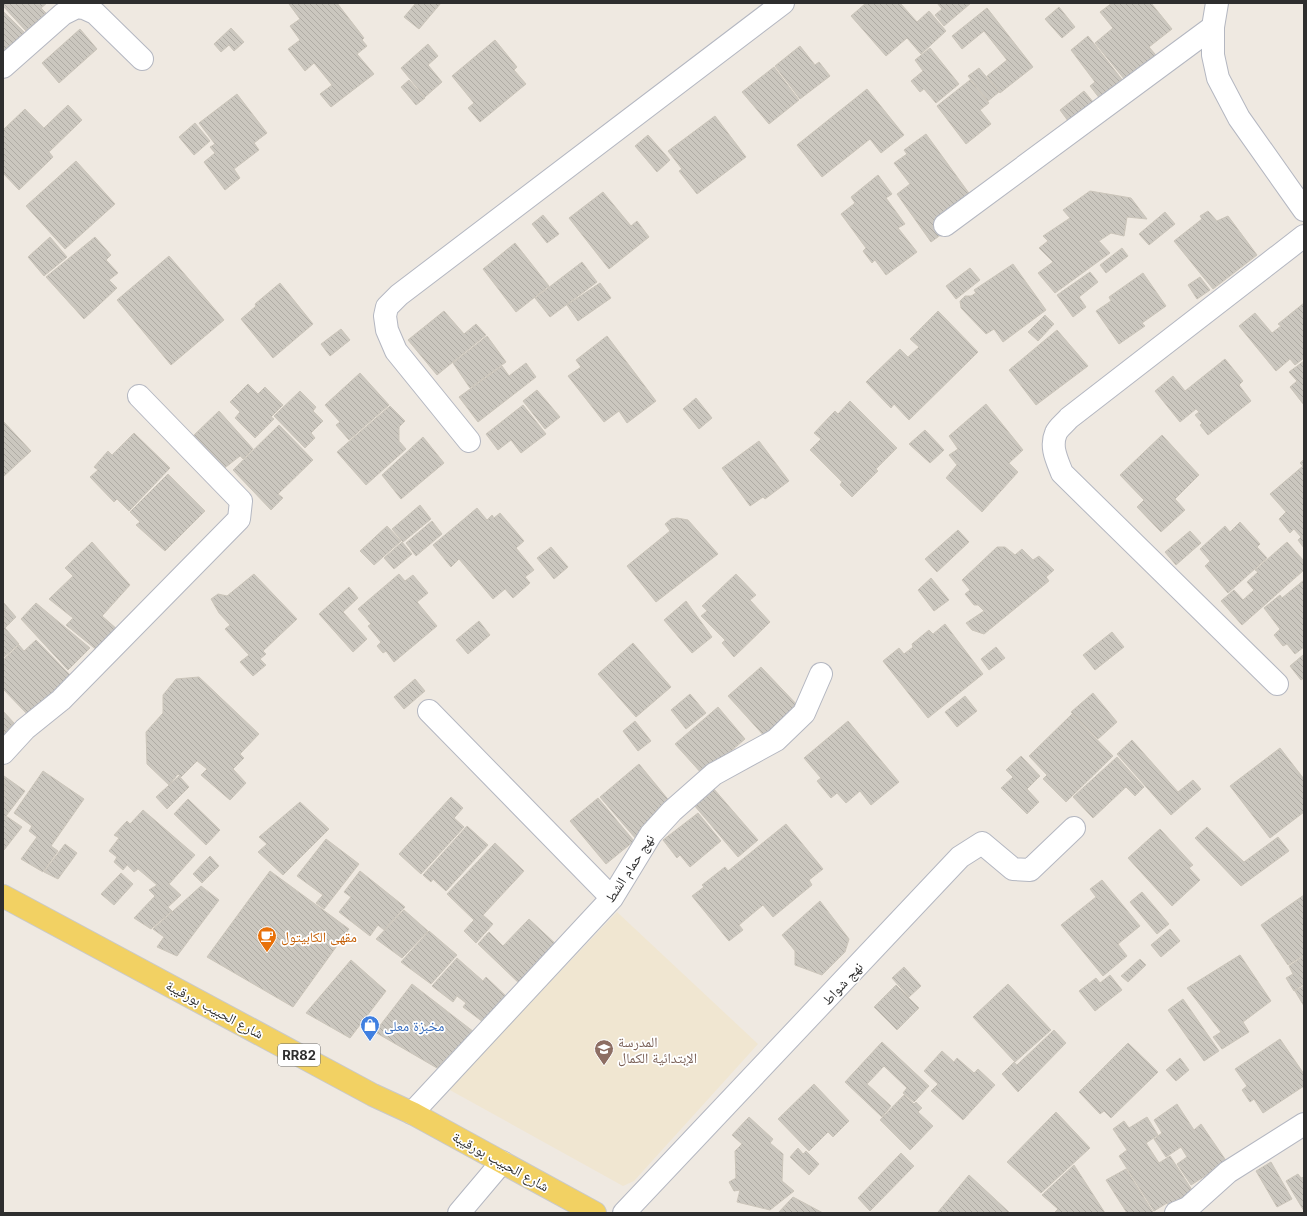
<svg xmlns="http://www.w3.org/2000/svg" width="1307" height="1216" viewBox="0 0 1307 1216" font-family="Inter,'Noto Naskh Arabic',sans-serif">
<defs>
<pattern id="building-back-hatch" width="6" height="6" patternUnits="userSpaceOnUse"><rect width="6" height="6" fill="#cbc7bf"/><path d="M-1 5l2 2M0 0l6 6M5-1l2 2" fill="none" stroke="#afaba4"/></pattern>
</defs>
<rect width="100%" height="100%" fill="#efe9e1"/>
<path fill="#f0e6d1" d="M617,912L758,1044L634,1181L623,1186L448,1089Z"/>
<path fill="url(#building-back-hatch)" stroke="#cbc5ba" d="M3,3H47L41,8L46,13L26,31L3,6Z
M291,3H337L364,38L362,40L367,46L357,54L374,74L331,107L320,94L332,85L314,63L305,71L288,49L300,40L290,26L300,19L289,4Z
M416,3H441L419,29L404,17Z
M866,3H900L917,22L929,11L946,31L921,54L907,38L886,56L851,16Z
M937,3H971L944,26L935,15L942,9Z
M1112,3H1151L1172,29L1149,47L1160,60L1129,85L1095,43L1113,28L1100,12Z
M1059,7L1075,27L1062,38L1045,19Z
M987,8L1033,67L1000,93L987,76L1007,60L984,31L962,49L952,36Z
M3,11L30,38L3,56Z
M231,28L244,42L234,51L229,45L221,52L214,44Z
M80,29L97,49L59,83L42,63Z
M1088,36L1127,86L1104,104L1090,86L1095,82L1071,50Z
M495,40L517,67L514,70L526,84L480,122L468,108L474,103L452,76Z
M428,44L438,56L428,65L442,82L425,97L401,68Z
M800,46L815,65L819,62L830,76L800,99L775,66Z
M930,48L959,84L936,103L924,89L920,92L911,81L923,71L915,60Z
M774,67L799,100L769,124L742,92Z
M979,68L999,92L988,101L968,76Z
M409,80L425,98L416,105L401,87Z
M970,80L989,103L980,110L991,124L966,144L937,106Z
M867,89L904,135L881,153L870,139L822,177L797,145Z
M1084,91L1099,109L1074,129L1060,110Z
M237,94L267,133L254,143L259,150L234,169L240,178L225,190L204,162L215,153L210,147L215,144L199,123Z
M68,105L82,120L49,152L53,157L19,190L3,173V130L25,109L44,128Z
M715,116L746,157L697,194L679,171L682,169L668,151Z
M195,123L210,141L194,155L179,137Z
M926,134L979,207L931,242L897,194L910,184L894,163L907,154L904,150Z
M648,135L670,160L657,172L635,146Z
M76,161L115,204L65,249L26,206Z
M878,175L892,194L886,198L905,224L898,228L917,252L886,275L875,260L872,263L863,251L866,248L841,214L855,203L851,197Z
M1090,191L1131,198L1147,219L1127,217L1124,236L1111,233L1099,241L1110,253L1055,293L1038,273L1053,262L1039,248L1048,241L1043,236L1070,218L1063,210Z
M603,192L631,226L637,221L649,237L609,269L569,218Z
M1208,211L1217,221L1228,216L1257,255L1213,289L1174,241L1202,219L1200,216Z
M1165,212L1175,224L1149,245L1139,234Z
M543,215L559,234L547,243L532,224Z
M50,237L67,257L44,276L28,257Z
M95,237L111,255L106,260L118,273L109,280L117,288L84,319L46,277Z
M515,243L549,286L516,312L483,269Z
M1122,248L1128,256L1106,273L1100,265Z
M169,256L224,320L171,365L117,300Z
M582,262L597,282L550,317L535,298Z
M1013,264L1046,310L1003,342L994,329L986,334L961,308L960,301L965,296H971L976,293L974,290Z
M970,268L980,280L956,299L946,286Z
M1090,272L1098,282L1079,297L1086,307L1073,317L1057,295Z
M1143,273L1166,306L1142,323L1145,326L1119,344L1096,311L1111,301L1109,297Z
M1200,277L1210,290L1197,299L1188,285Z
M280,283L313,324L273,358L241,319L256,306L255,304Z
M600,283L611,298L578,321L567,305Z
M1304,303V358L1295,365L1290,359L1276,371L1239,326L1255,313L1272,333L1281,326L1278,324Z
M444,311L464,334L476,324L486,335L437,375L408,340Z
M938,311L978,352L909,420L894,404L891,408L866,382L900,349L908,357L919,347L910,339Z
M1045,315L1054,324L1038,341L1028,332Z
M341,329L350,340L330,356L321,344Z
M1057,330L1088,366L1036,405L1009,370Z
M487,336L506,362L470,388L453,363Z
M607,336L656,401L627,423L619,411L604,422L568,376L581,367L576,360Z
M1225,359L1243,381L1239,385L1251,401L1208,435L1200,425L1202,423L1195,415L1199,412L1196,409L1180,422L1155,391L1173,376L1185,391Z
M1304,361V405L1290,387L1297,381L1289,372Z
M526,363L536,377L478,422L459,397L502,366L509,376Z
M360,373L389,405L349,440L336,425L340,422L325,405Z
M248,384L258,394L265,387L283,405L271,417L274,419L255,438L235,418L240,412L230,402Z
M537,390L560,417L545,429L523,401Z
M300,391L316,407L313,411L323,421L311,433L315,438L305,448L274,416Z
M696,398L712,418L699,429L683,409Z
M850,401L897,448L876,469L878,471L852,497L840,485L842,482L810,450L821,439L814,433L835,411L838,414Z
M986,404L1023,450L1009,463L1018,472L982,512L946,478L957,465L949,455L958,449L949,436Z
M523,405L546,434L521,453L511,440L498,450L486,434Z
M390,406L405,421L399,427V441L406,449L366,485L337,452Z
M219,411L253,449L243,459L240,456L222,470L193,436Z
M3,421L31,451L3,477Z
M279,425L313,460L278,494L283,498L271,510L233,470Z
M925,430L944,450L930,463L909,444Z
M134,433L170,468L129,511L117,499L114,502L90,477L98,470L94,467L108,451L112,455Z
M1162,435L1199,475L1175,499L1185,510L1161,532L1137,507L1144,500L1120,475Z
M423,437L444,463L401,499L382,475Z
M759,441L789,481L765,499L763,497L750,506L722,468Z
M1304,459V548L1298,540L1301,537L1294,529L1290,533L1279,519L1286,512L1270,494L1303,466L1300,463Z
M168,474L205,511L165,551L136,525L140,522L130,512Z
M420,505L431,519L403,542L392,529Z
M477,508L487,520L492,515L494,518L500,513L524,541L516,548L534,570L525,577L530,583L513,598L505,589L493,599L459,559L451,567L433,545Z
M677,518L688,520L718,554L656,602L627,566L670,531L665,524L671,519Z
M432,521L442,534L416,556L406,543Z
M1240,522L1260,544L1257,547L1267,558L1228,593L1205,566L1210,561L1200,549L1225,526L1230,532Z
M387,526L401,541L374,565L360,551Z
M958,530L969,542L937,572L925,559Z
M1190,531L1201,543L1176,565L1165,552Z
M92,542L130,585L102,616L118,630L98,651L66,625L73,618L49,599L73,576L65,568Z
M402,542L412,554L394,569L384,558Z
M1287,542L1304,561V570L1242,625L1221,601L1234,590L1243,600L1254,590L1247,582L1258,572L1255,570Z
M551,547L568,567L554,579L537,558Z
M997,547H1005L1015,555L1022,549L1033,560L1039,556L1054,570L1046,577L1049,581L984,634L972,630L966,623L984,611L978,605H974L965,594L970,590L962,580Z
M254,574L297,619L263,651L266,654L260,659L266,665L253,676L240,662L249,655L225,629L230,625L219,613L211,599L218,594L227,596Z
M399,574L405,581L413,575L428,593L417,602L437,626L394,662L386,651L383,653L377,646L381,642L368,626L371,624L358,609Z
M736,574L756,595L750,600L770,622L734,657L722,643L725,640L701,616L707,611L702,606Z
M931,578L949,600L934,611L918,590Z
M1304,580V647L1295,654L1287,644L1283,646L1274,635L1280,629L1264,608L1280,595L1282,598Z
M349,587L358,598L343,612L367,639L353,652L319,614Z
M686,601L712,637L692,653L664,620Z
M4,603L16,617L5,628L19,644L3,658Z
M36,603L90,648L68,670L21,619Z
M479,621L490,635L468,654L456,640Z
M945,624L983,674L928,718L883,661L899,648L904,654L913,647L912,644L929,630L933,634Z
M1112,632L1124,647L1095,670L1083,655Z
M36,640L72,677L30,717L3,689V660L19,645L24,651Z
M633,643L671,687L636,717L598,674Z
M996,647L1005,658L989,670L981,659Z
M1303,655L1304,678L1301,680L1290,666Z
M761,667L801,709L766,738L728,696Z
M199,677L259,734L240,754L244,758L233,769L246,783L230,800L201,775L207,769L197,761L181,777L178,774L169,785L147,764L146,732L163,713V695L176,679Z
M415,679L425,691L404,709L394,697Z
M1093,693L1117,722L1098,739L1071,712Z
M690,694L706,713L686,729L671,710Z
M965,696L977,711L957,727L945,712Z
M718,707L745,739L703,775L675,744Z
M3,711L14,723L3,735Z
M1072,714L1113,756L1066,802L1043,779L1047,775L1029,756Z
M635,721L651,741L638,751L623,731Z
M848,721L899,782L871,805L860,791L846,803L837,793L831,798L817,781L821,778L804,758Z
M1132,740L1178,792L1193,780L1201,789L1171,815L1117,754Z
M1280,748L1304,779V812L1270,838L1230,786Z
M1021,756L1040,776L1027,789L1039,802L1027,814L1001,788L1013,777L1006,770Z
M1117,757L1144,787L1135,796L1126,787L1093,818L1073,797Z
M639,764L671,803L636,839L600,797Z
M43,771L84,799L51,846L58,851L43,872L21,859L37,837L29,831L32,826L14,813Z
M4,776L25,791L6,816L22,827L4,850L3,849Z
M179,776L189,787L167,809L156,797Z
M713,788L758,840L738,857L694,805Z
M451,797L463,808L454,818L464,827L421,874L399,854Z
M598,798L634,841L606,864L570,821Z
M188,799L220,830L206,845L174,814Z
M300,802L329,829L283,875L258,852L267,844L259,837Z
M143,810L195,855L169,884L181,895L168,907L172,911L151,929L134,918L155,896L149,890L157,885L138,869L134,872L127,865L123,870L114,862L117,857L109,851L119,838L114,835L127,821L130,824Z
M698,813L721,841L690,867L680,855L677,858L663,840Z
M786,824L823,869L809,880L812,885L773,917L763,905L739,925L743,930L729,941L692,896L704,887L702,885L725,867L728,871Z
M467,826L488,845L446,891L433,879L431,882L423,875Z
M1207,827L1244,862L1278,837L1289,851L1241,886L1195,838Z
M1160,829L1193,865L1189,868L1200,880L1172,906L1128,858Z
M326,839L359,864L324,909L316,903L323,895L297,876Z
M495,843L524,871L483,915L493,924L476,943L464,931L474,920L447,894Z
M65,844L77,853L58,879L44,872Z
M210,856L219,866L202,883L193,874Z
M270,871L349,929L293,1007L207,957Z
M360,871L405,907L384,930L378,925L370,936L339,912L351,897L344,892Z
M121,873L133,884L114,905L101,894Z
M1102,880L1140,926L1118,944L1127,956L1103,976L1061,925L1096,897L1090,889Z
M201,886L219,900L177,956L157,947L164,937L153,929Z
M1142,892L1169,924L1157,934L1130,902Z
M1304,895V955L1288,965L1261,925Z
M820,901L849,939L845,952L822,975L795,965V951L782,935Z
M404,910L428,931L402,958L376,939Z
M529,919L559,947L522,986L478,944L489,932L503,946Z
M1170,929L1180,941L1161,957L1151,945Z
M429,931L457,955L431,984L401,962Z
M1240,955L1271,1001L1243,1022L1249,1032L1222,1049L1213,1037L1221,1032L1187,988Z
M1304,956V984L1294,991L1286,978L1293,974L1289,966Z
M457,958L483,981L486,977L510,1000L487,1025L463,1007L466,1003L457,996L453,1002L432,986Z
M1140,959L1146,965L1128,982L1121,976Z
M351,960L386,991L350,1038L306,1013Z
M904,967L921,986L909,997L892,978Z
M1110,975L1122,990L1095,1011L1079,991L1096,978L1100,983Z
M412,984L474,1032L437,1068L375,1032Z
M1008,984L1051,1030L1015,1062L973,1017Z
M896,985L919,1008L897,1030L874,1007Z
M1304,986V1006L1295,991Z
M1183,999L1219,1051L1204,1061L1168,1010Z
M1054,1030L1066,1043L1018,1092L1002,1074L1014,1062L1017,1065Z
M1280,1039L1304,1074V1086L1263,1113L1254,1099L1250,1102L1242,1090L1247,1086L1235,1069Z
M882,1042L929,1086L914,1102L903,1093L907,1088L884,1066L867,1084L891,1106L882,1117L845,1082Z
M1128,1043L1158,1072L1111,1118L1104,1111L1100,1114L1079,1092Z
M942,1051L954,1062L957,1058L974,1073L978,1069L995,1085L963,1120L931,1091L938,1084L924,1071Z
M1180,1058L1189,1070L1176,1081L1166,1070Z
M814,1084L849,1121L833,1137L828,1132L809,1151L778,1119Z
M904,1095L914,1104L916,1102L922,1108L918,1112L933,1126L910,1150L880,1120Z
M1177,1104L1194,1130L1201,1124L1227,1162L1191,1185L1177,1164L1187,1157L1181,1147L1166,1157L1154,1139L1162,1133L1154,1120Z
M1056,1112L1090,1148L1041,1193L1007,1162Z
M749,1117L773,1139L770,1143L783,1154L782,1181L794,1191L770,1210L737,1202L740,1190L734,1191L729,1182L736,1178L735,1151L742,1144L732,1135Z
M1147,1117L1158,1135L1146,1143L1159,1163L1170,1156L1196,1196L1173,1211L1167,1203L1154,1211L1119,1156L1127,1150L1113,1129L1124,1121L1129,1128Z
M798,1148L803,1154L806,1151L819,1164L809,1175L790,1157Z
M901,1153L914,1166L870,1211L858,1198Z
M1271,1162L1292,1199L1277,1207L1256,1171Z
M1074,1165L1105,1213H1056L1055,1212L1058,1209L1042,1195Z
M1126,1169L1153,1212L1150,1213H1127L1106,1180Z
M1298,1174L1301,1178L1304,1177V1211L1286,1181Z
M969,1175L1010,1213H939L938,1212Z
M793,1197L823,1213H778Z"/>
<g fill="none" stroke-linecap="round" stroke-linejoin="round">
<g stroke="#b4b7c1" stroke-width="24">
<path id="minor" d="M1217,3L1213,27V55L1218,78L1239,118L1304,210
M3,67L63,14L77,7L84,8L95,13L142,59
M945,225L1213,27
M469,441L396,351L387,330L385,316L387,307L399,295L783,3
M1277,684L1062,473C1057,460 1050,447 1056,433C1058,428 1065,423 1069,418L1304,236
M429,711L612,898
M3,753L25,729L61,700L239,519L241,501L139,396
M412,1113L612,898L651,834L672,811L714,774L776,740L804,713L821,674
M459,1213L502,1162
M624,1213L960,857L982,843L1013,869L1030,870L1074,828
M1176,1213L1188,1208L1228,1172L1304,1124"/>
</g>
<g stroke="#c9c9c9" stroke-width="24">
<path id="major" d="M3,896L373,1095L412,1113L595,1213"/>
</g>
<use href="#minor" stroke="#fff" stroke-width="22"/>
<use href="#major" stroke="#f2d163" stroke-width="22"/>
</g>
<defs>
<g id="cafe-pin" transform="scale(1)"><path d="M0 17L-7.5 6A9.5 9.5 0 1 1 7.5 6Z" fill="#e8710a" stroke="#fff"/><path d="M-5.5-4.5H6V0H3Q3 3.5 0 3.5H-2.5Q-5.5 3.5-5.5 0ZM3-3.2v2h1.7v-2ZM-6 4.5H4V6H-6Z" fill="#fff"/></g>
<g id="shop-pin" transform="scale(1)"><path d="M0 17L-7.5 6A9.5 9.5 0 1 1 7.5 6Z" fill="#3f7fe0" stroke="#fff"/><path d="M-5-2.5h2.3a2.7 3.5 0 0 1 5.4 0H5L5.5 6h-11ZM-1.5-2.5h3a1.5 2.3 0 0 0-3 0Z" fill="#fff"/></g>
<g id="school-pin" transform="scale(1)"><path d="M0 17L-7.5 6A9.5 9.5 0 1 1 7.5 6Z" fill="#8d6e63" stroke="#fff"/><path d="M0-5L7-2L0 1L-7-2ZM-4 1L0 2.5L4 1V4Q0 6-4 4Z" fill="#fff"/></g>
</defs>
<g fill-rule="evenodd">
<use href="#cafe-pin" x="267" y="936"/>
<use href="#shop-pin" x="370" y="1025"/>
<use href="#school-pin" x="604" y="1049"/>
</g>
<g text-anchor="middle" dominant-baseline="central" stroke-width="3.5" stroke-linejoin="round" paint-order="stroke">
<rect fill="#fff" stroke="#6d6d6d" stroke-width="1" x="278" y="1044" width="42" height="22" rx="3"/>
<g font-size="13" font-weight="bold" fill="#2e2e2e">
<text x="299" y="1055">RR82</text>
</g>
<g font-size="14" fill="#2e2e2e" stroke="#fff">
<text transform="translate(629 868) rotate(-57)">نهج حمام الشط</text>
<text transform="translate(842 983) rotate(-47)">نهج شواط</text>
<text transform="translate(215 1009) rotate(28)">شارع الحبيب بورقيبة</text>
<text transform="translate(501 1161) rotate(29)">شارع الحبيب بورقيبة</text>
</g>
<g font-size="14" fill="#c56008" stroke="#fff" text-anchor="start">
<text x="281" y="936">مقهى الكابيتول</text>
</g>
<g font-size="14" fill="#366cbe" stroke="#fff" text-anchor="start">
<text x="384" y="1025">مخبزة معلى</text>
</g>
<g font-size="14" fill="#785e54" stroke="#fff" text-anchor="start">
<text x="618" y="1041">المدرسة<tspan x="618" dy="16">الإبتدائية الكمال</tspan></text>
</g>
</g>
<rect width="1307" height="1216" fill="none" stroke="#2e2e2e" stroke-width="8"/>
</svg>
